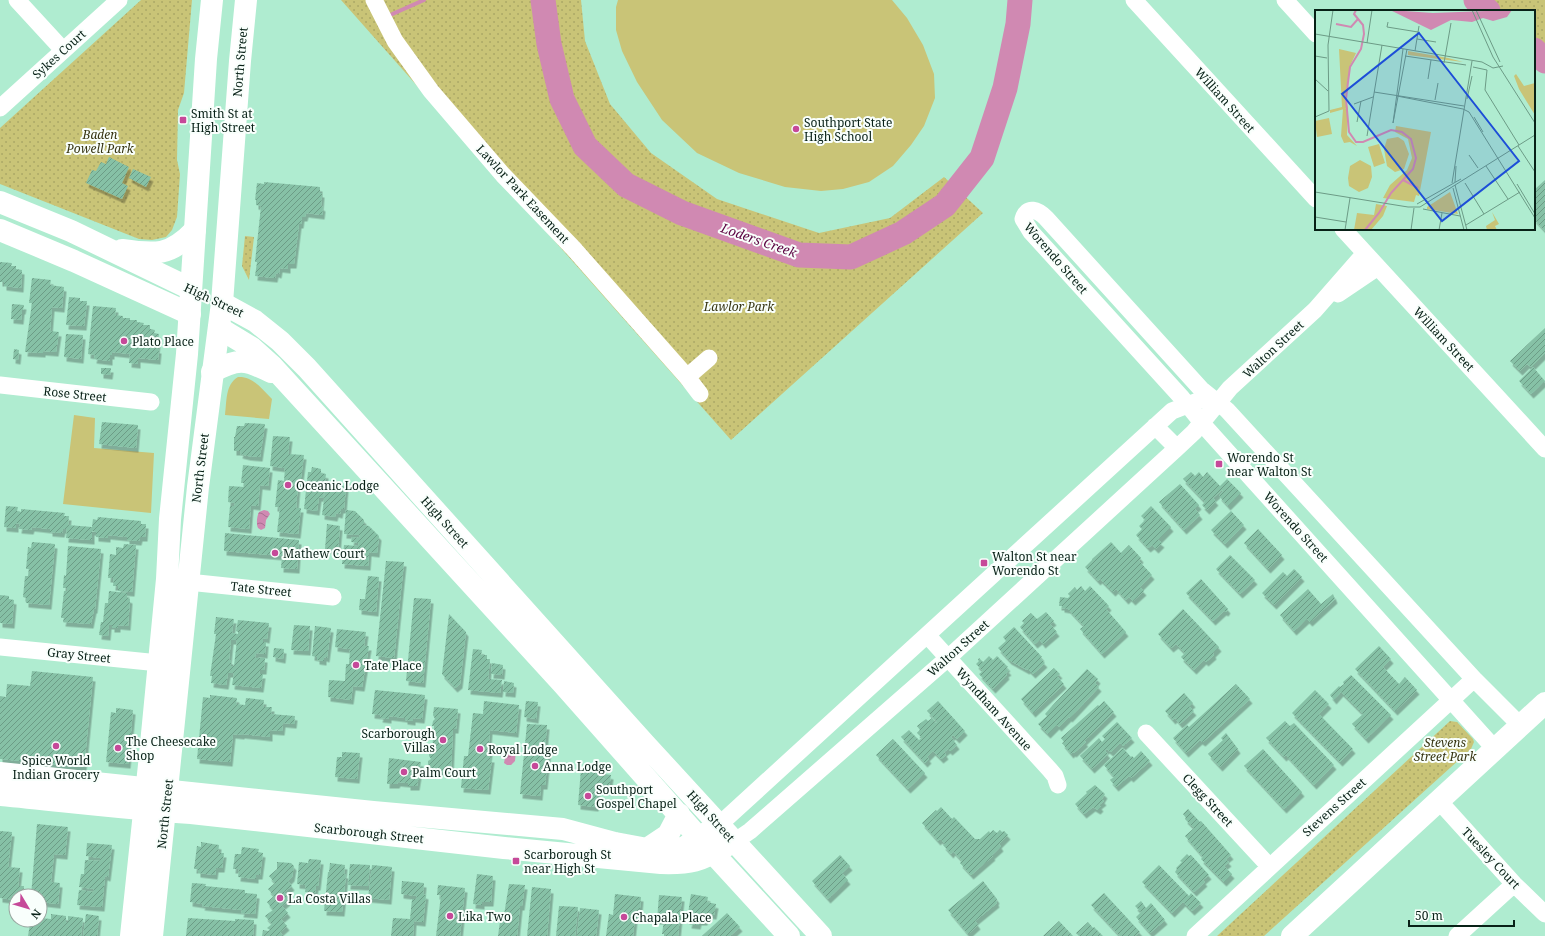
<svg xmlns="http://www.w3.org/2000/svg" width="1545" height="936" viewBox="0 0 1545 936" font-family="'Noto Serif',serif">
<defs>
<pattern id="park-dots" width="8" height="8" patternUnits="userSpaceOnUse"><rect width="8" height="8" fill="#c9c477"/><path d="M2 2h.1M6 6h.1" fill="none" stroke="#aba866" stroke-width="1.8" stroke-linecap="round"/></pattern>
<pattern id="water-waves" width="16" height="10" patternUnits="userSpaceOnUse"><rect width="16" height="10" fill="#d089b2"/><path d="M0 5q4-4 8 0t8 0" fill="none" stroke="#a77090"/></pattern>
<pattern id="building-hatch" width="6" height="6" patternUnits="userSpaceOnUse"><rect width="6" height="6" fill="#86c1a6"/><path d="M-1 1l2-2M0 6l6-6M5 7l2-2" fill="none" stroke="#6c9c86"/></pattern>
<filter id="shadow"><feDropShadow dx="2.5" dy="4.5" stdDeviation="0" flood-color="#0004"/></filter>
</defs>
<rect width="100%" height="100%" fill="#afecd0"/>
<path fill="#c9c477" d="M618,0H892L907,18L923,45L934,74L935,98L924,126L911,145L893,166L869,182L843,189L821,191L785,187L739,173L697,153L662,120L637,82L622,51L616,30V7Z
M238,377C253,376 262,389 272,399L269,419L225,415C227,401 225,385 238,377Z
M74,415L95,418L94,448L154,453L151,513L63,504Z"/>
<path fill="url(#park-dots)" d="M141,0H192L184,93L178,110L177,160L180,174L177,217L172,230L166,237L152,240L139,239L0,184V128Z
M341,0H581L585,41L610,104L651,153L717,199L819,233L890,218L944,177L983,213L731,440Z
M1486,0H1545V50L1534,40V11H1499Z
M245,236L254,237L249,280L242,266Z
M1450,721L1457,722L1473,739L1474,742L1471,749L1264,936H1217Z"/>
<path fill="url(#water-waves)" d="M264,510L268,511L270,514L266,520L265,528L261,530L258,528C256,524 257,516 259,512Z
M508,746H512L516,750L515,761L511,765H507L504,763C505,759 506,749 508,746Z"/>
<g fill="none" stroke-linecap="round" stroke-linejoin="round">
<path stroke="#d089b2" stroke-width="4" d="M388,16L424,0"/>
<path stroke="#d089b2" stroke-width="25" d="M543,0L549,44L562,99L585,146L626,185L682,213L799,255L851,257L903,233L945,205L982,158L1005,88L1018,24L1020,0
M1476,0L1488,11
M1534,50L1545,61"/>
</g>
<path fill="url(#building-hatch)" fill-rule="evenodd" filter="url(#shadow)" d="M109,157L129,167L122,183L128,186L122,199L86,183L92,170L96,171L101,162L106,164Z
M133,169L151,177L146,187L129,178Z
M1545,180V231L1534,219V190Z
M264,182L320,187V193H322L321,206L323,207L322,215L306,213L305,217H302L301,224H299L294,264H288V269L280,268L279,274L276,273L275,278L255,276L257,262H255L261,206L256,205V200H255L257,183L264,184Z
M0,262L12,263L11,266H16V269L22,270L21,288L4,286V282H0Z
M32,278L51,280L50,285L64,287L62,308L52,307L50,331L59,332L56,352L43,351V353L25,352L32,303H29Z
M69,297L80,298V301H87L84,326L66,325Z
M12,304L24,305L23,310H22L21,320L11,319Z
M93,306L116,308L115,315L123,316V318H130V320H137V322L144,323L143,325H150V329L155,330L154,333L159,334L157,349H159L158,360L138,358V364L129,363L130,354L112,352V355H110V361L94,359L95,355L88,354Z
M1545,328V353L1531,367L1527,364L1520,371L1510,361Z
M66,334L83,335L81,359L64,357Z
M14,349L19,350L18,360L13,359Z
M1533,367L1545,381L1531,394L1519,381Z
M101,368H111L110,375L101,374Z
M102,422L138,425L136,448L99,444Z
M245,423L265,424L260,457L248,456L240,454L241,451H234V437H235L237,426H244Z
M273,436L290,437L288,454L304,455L300,485H298L296,508H301L298,534L277,532L280,507H275L278,480L284,481L285,468L270,466Z
M243,465L270,468L268,486L260,485L258,506L251,505L249,529L228,527L230,506H234L235,503L228,502L229,486L244,487V483H241Z
M312,467L321,469V473L326,474L323,498L319,497L317,511L304,509L308,472H311Z
M1191,472L1195,476L1199,472L1203,477L1207,472L1220,486L1227,479L1241,493L1228,506L1219,496L1223,491L1222,490L1213,498L1216,501L1207,510L1202,505L1205,502L1183,479Z
M326,484L346,486L344,509H341L340,514L336,513L335,517L322,515Z
M1180,484L1199,505L1195,509L1200,515L1184,530L1159,502Z
M6,506L18,507L17,511L21,512V509L65,513L64,516H69L68,525L92,527L93,519L97,520L98,517L141,521V524H146L145,537H140L139,541L127,540V537L108,535V538L96,537V532L92,531V540L66,538L67,529H63L62,533L50,532V529L32,527L31,530L19,529L20,524L16,523V528L4,527Z
M1151,506L1171,527L1158,540L1162,543L1156,549L1152,545L1148,548L1136,535L1142,529L1139,526L1145,520L1141,516Z
M346,510L355,511L364,520V525L369,526L379,536L377,553L369,552L368,566L342,564L344,545L358,546L359,543L351,542L352,537L359,538L360,535L344,534Z
M1231,511L1244,525L1225,544L1211,530Z
M327,524L340,526L338,550L325,549Z
M1258,529L1282,555L1268,569L1244,543Z
M225,533L299,540L297,569L281,568L282,556L224,551Z
M32,542L55,544L49,605L26,603V598L23,597L25,576H28L29,569H26L28,547L31,548Z
M1111,542L1121,553L1129,545L1141,558L1139,561L1152,575L1140,587L1144,591L1133,601L1129,597L1126,600L1116,589L1113,592L1100,579L1098,581L1085,567L1092,560V559Z
M124,544L136,545L132,592L118,591V586H113L114,578H108L110,554L116,555V547L123,548Z
M68,546L101,549L95,609H94L91,624L63,622L64,618H61L64,591H67V588H63L64,575L66,576Z
M1230,555L1255,580L1240,594L1216,569Z
M386,561L404,562L394,658L376,656Z
M1294,569L1302,577L1274,605L1262,593L1283,572L1287,576Z
M368,576L379,577L376,612L359,610L360,599H365Z
M1201,579L1228,609L1226,612L1224,611L1213,621L1186,593Z
M1081,586L1085,591L1090,586L1109,606L1106,609L1126,632L1102,654L1080,629L1084,626L1068,609L1062,608V606H1059L1060,597L1068,598L1070,596L1068,594L1075,587L1077,590Z
M1308,589L1321,604L1333,594L1335,599L1310,622L1307,619L1294,631L1280,615Z
M109,591L127,593V598L130,599L128,626L118,625V628H112V625H109L108,636L99,635L101,622H103L105,603H108Z
M0,595L9,596V599L14,600L12,624L0,623Z
M414,598L431,599L423,683L406,681Z
M1183,609L1219,647L1213,653L1214,655L1206,662L1204,660L1194,670L1181,657L1185,653L1176,644L1171,648L1158,634Z
M1046,612L1054,621L1050,624L1057,632L1043,644L1040,640L1035,644L1020,627L1024,623L1022,621L1031,613L1037,619Z
M449,614L466,632L460,684L455,688L442,674Z
M216,617L234,619L232,633L238,634V632L236,631L238,620L269,623L267,639L263,638V642H266L265,654L256,653L255,658H265L264,670H260L259,674H263L261,688L232,685L234,673H228L226,685L211,683L212,676H210L216,634H214ZM231,640H237L234,666H231V660H229Z
M294,625L310,626L308,651L291,650Z
M315,626L331,628L327,658L324,657V661L317,660V657L312,656Z
M1014,627L1042,657L1040,658L1045,663L1033,674L1028,669L1027,670L1009,660L998,648L1006,641L1003,637Z
M337,629L366,632L364,646H369L362,687L353,686L351,700L328,697L329,680L345,681L346,664H349L350,649L335,647Z
M1379,646L1391,659L1383,667L1399,684L1405,677L1417,690L1395,711L1355,669Z
M274,648L284,649L283,659L273,657Z
M473,649L482,650L481,655H487V659H490L488,679L502,680L500,693L468,690Z
M989,656L993,660L997,656L1008,667L1006,668L1009,671L1006,673L1007,675L993,689L979,674L983,671L976,664L979,661L978,660L979,658L983,662Z
M492,663L503,665L502,675L491,674Z
M1054,668L1060,674L1057,676L1064,684L1033,713L1021,699Z
M1087,669L1098,679L1095,683L1099,687L1070,718L1069,717L1059,727L1057,725L1048,734L1038,724L1047,716L1045,714L1053,705Z
M32,671L93,677L84,767L0,759V696L6,697L7,684L30,686Z
M1351,675L1391,715L1366,739L1352,724L1363,714L1341,692L1334,700L1330,695L1339,686L1340,687L1344,684L1343,682Z
M504,681L514,683L513,693L503,692Z
M1236,684L1250,699L1203,742L1200,740L1186,753L1173,738L1187,725L1189,727Z
M375,690L425,695L422,719L413,718V721L405,720V718L389,716V719L380,718L381,715L372,714Z
M1315,690L1329,704L1319,714L1353,749L1340,762L1292,713Z
M1184,693L1193,703L1189,706L1194,711L1180,724L1175,718L1173,720L1165,711Z
M210,695L237,698L236,704L245,705L246,698L264,700L263,707H272L271,714L295,716L294,724L283,723L282,731L270,730V737L242,734V735L233,734L230,762L197,759L203,697L210,698Z
M484,701L519,705L516,733L490,730L489,743H491L489,758H492L488,790L461,788L464,756H468L473,713L483,714Z
M526,701L538,702L536,719L524,717Z
M938,701L965,731L957,739L953,735L951,737L957,745L950,751L948,749L944,752L946,755L941,759L933,751L927,757L929,759L925,763L901,737L909,730L919,740L922,738L917,733L920,730L917,726L926,719L928,721L932,718L936,723L937,722L927,711Z
M1104,701L1114,712L1084,741L1086,742L1074,753L1073,752L1071,754L1062,743L1064,742L1061,738L1098,705L1099,706Z
M434,707L458,709L456,729H453L451,772L428,770V761L431,759L429,756V750H432L434,726H432L433,721L435,719L433,715Z
M116,708L133,710L128,764L106,762L111,712L116,713Z
M1285,721L1290,726L1294,723L1334,765L1314,785L1286,755L1284,757L1266,738Z
M1117,722L1132,738L1123,746L1120,743L1111,752L1107,749L1105,751L1108,754L1092,769L1080,756L1099,738L1102,742L1105,739L1102,736Z
M527,724L547,725L545,747L549,748L545,785H541L540,796L520,794Z
M1226,733L1238,749L1220,767L1208,754L1223,740L1221,738Z
M893,739L925,773L908,789L876,755Z
M1123,748L1131,757L1132,756L1134,758L1141,751L1150,761L1131,778L1129,776L1116,787L1110,780L1114,777L1104,765Z
M1263,749L1302,792L1284,809L1244,766Z
M342,752L360,753L357,779L335,777L337,757H342Z
M389,758L421,762L417,786H408V783L398,782L397,784H387Z
M581,769L600,771L599,773L611,775L609,788L598,786L596,807L578,805Z
M1095,785L1105,794L1102,799L1104,801L1099,805L1101,807L1098,810L1093,807L1084,814L1075,804L1087,793L1086,792Z
M941,807L952,819L954,817L975,839H980L989,831L990,833L993,830L997,833L1000,830L1002,832L1004,831L1008,835L999,844L1001,847L992,855L993,856L971,875L960,863L962,861L953,851L951,854L943,845L945,844L940,839L938,841L922,823L936,810L937,811Z
M1188,809L1200,822L1201,821L1231,855L1226,859L1229,862L1224,866L1232,874L1224,882L1201,859L1203,857L1185,836L1194,828L1185,819L1186,818L1183,814Z
M37,824L68,827L65,855L54,854L51,882L60,883L58,904L40,902V896H31Z
M0,831L12,832L8,867L20,868L18,886H24L23,896H16V900L0,898Z
M201,842L219,845L218,853H224L222,868H216L215,875L198,873V869H194L197,846L201,847Z
M87,843L112,845L108,877L105,876L102,907L77,905L79,890L93,892L94,889L79,887L81,874H84L85,860L100,861V858L86,856Z
M242,847L259,849L258,852L263,853L260,875H256V879L238,877L239,869H233L235,854H241Z
M1187,854L1189,856L1191,855L1209,875L1203,880L1205,882L1194,892L1175,872L1177,869L1176,868L1182,862L1180,861Z
M840,855L850,866L842,873L848,880L828,899L812,881Z
M309,859L321,860L318,886H316L315,893L305,892L306,885L297,884L299,862L308,863Z
M277,862L291,863L294,866L292,877L288,881L292,886L284,892L290,899L282,906L288,913L281,919L287,926L280,932L283,936H262L263,930L268,931L270,930L267,928L272,924L265,916L273,910L267,902L274,896L268,889L275,883L269,876L277,869Z
M330,863L345,865L344,874H346L342,912L324,911L328,872H329Z
M350,864L370,865L368,886L348,885Z
M372,865L392,867L389,900L368,898Z
M1159,865L1189,896L1191,893L1201,903L1192,911L1183,902L1172,913L1142,882Z
M477,874L493,876L491,902H482V905L473,904Z
M402,881L424,883L423,894L426,895L423,922L414,921L413,936H391L393,918L410,919L412,899H416L417,896L401,894Z
M983,881L997,899L996,901L997,903L975,921L978,925L968,934L948,910Z
M192,883L206,884L205,886L245,890V893L257,894L255,914L241,913L242,910L202,906L203,904L190,902Z
M509,884L525,885L522,906H520L517,936H498L500,921H503Z
M438,885L465,888L460,936H436L441,895H437Z
M532,887L551,889L547,936H527Z
M1104,893L1140,932L1135,936H1120L1091,905Z
M615,894L641,897L639,919L635,918L633,936H606L609,914L613,915Z
M691,894L708,897L707,902L716,904L714,915L706,914L705,921H699L698,925L689,924L690,920H687Z
M659,895L682,897L678,936H664V934H662L664,920H657Z
M1141,901L1146,908L1151,903L1165,920L1150,933L1136,917L1141,912L1135,906Z
M559,906L578,907L575,936H556Z
M580,908L599,910L596,936H577Z
M727,913L740,927L730,936H702Z
M51,914L66,916V922H68V916L83,918L81,936H28L30,924H33L34,920H40V918L51,919Z
M86,914L99,916L97,936H83Z
M188,918L235,921V919L254,920L253,936H186Z
M1059,921L1073,936H1043Z
M1088,922L1093,928L1094,927L1103,936H1079L1076,933Z"/>
<g fill="none" stroke-linecap="round" stroke-linejoin="round">
<path stroke="#fff" stroke-width="17" d="M17,0L63,50
M374,0L395,41L431,91L503,175L574,249L687,377L709,358
M1134,0L1316,199
M1285,0L1316,34
M0,108L119,0
M1343,229L1545,449
M1338,294L1378,267
M687,377L700,394
M0,385L151,402
M1155,426L1177,448
M188,582L333,597
M927,635L1050,770L1055,776L1058,785
M0,647L159,663
M1146,733L1269,866
M1495,749L1207,429L1182,398L1031,232L1023,219C1027,205 1038,210 1046,218L1201,389L1227,410L1474,679L1520,725
M1439,801L1514,884L1545,914
M719,825L1172,411L1198,401
M734,842L750,831L948,658L1177,448L1194,432L1230,388L1315,310L1365,253
M1195,936L1474,679
M1457,936L1514,884"/>
<path stroke="#fff" stroke-width="22" d="M0,202L71,231L191,289
M0,230L74,261L190,314
M122,250C156,255 170,256 195,230
M222,303L255,321L280,341L307,368L645,744L821,936
M219,328L252,348L272,366L563,684L700,839L789,936
M212,372C238,358 245,359 271,372
M0,773L373,812L563,829L615,843L658,851L675,850L685,847L711,830
M0,795C64,801 127,809 191,813L504,848L661,863C690,864 701,861 726,846
M647,849L668,835L679,814
M1292,936L1545,703"/>
<path stroke="#fff" stroke-width="22" d="M131,936L149,765L167,579L170,519L187,354L206,59L212,0
M152,936L198,487L222,303L240,61L246,0"/>
</g>
<g fill="#c64999" stroke="#f9fffc" stroke-width="1.5">
<rect x="179" y="116" width="8" height="8" rx="2"/>
<circle cx="796" cy="129" r="4"/>
<circle cx="124" cy="341" r="4"/>
<rect x="1215" y="460" width="8" height="8" rx="2"/>
<circle cx="288" cy="485" r="4"/>
<circle cx="275" cy="553" r="4"/>
<rect x="980" y="559" width="8" height="8" rx="2"/>
<circle cx="356" cy="665" r="4"/>
<circle cx="443" cy="740" r="4"/>
<circle cx="56" cy="746" r="4"/>
<circle cx="118" cy="748" r="4"/>
<circle cx="480" cy="749" r="4"/>
<circle cx="535" cy="766" r="4"/>
<circle cx="404" cy="772" r="4"/>
<circle cx="588" cy="796" r="4"/>
<rect x="512" y="857" width="8" height="8" rx="2"/>
<circle cx="280" cy="898" r="4"/>
<circle cx="450" cy="916" r="4"/>
<circle cx="624" cy="917" r="4"/>
</g>
<g text-anchor="middle" dominant-baseline="central" stroke-width="4" stroke-linejoin="round" paint-order="stroke">
<g font-size="12" fill="#082117" stroke="#f9fffc">
<text transform="translate(59 54) rotate(-42)">Sykes Court</text>
<text transform="translate(240 62) rotate(-85)">North Street</text>
<text transform="translate(1225 100) rotate(48)">William Street</text>
<text transform="translate(523 194) rotate(47)">Lawlor Park Easement</text>
<text transform="translate(1056 258) rotate(49)">Worendo Street</text>
<text transform="translate(214 300) rotate(25)">High Street</text>
<text transform="translate(1444 339) rotate(47)">William Street</text>
<text transform="translate(1273 349) rotate(-43)">Walton Street</text>
<text transform="translate(75 394) rotate(6)">Rose Street</text>
<text transform="translate(200 468) rotate(-83)">North Street</text>
<text transform="translate(445 522) rotate(48)">High Street</text>
<text transform="translate(1296 527) rotate(48)">Worendo Street</text>
<text transform="translate(261 589) rotate(6)">Tate Street</text>
<text transform="translate(958 648) rotate(-42)">Walton Street</text>
<text transform="translate(79 655) rotate(6)">Gray Street</text>
<text transform="translate(994 709) rotate(48)">Wyndham Avenue</text>
<text transform="translate(1208 800) rotate(47)">Clegg Street</text>
<text transform="translate(1334 807) rotate(-42)">Stevens Street</text>
<text transform="translate(165 814) rotate(-84)">North Street</text>
<text transform="translate(711 816) rotate(48)">High Street</text>
<text transform="translate(369 833) rotate(6)">Scarborough Street</text>
<text transform="translate(1491 858) rotate(47)">Tuesley Court</text>
</g>
<g font-size="12" fill="#082117" stroke="#f9fffc" text-anchor="start">
<text x="191" y="113">Smith St at<tspan x="191" dy="14">High Street</tspan></text>
<text x="804" y="122">Southport State<tspan x="804" dy="14">High School</tspan></text>
<text x="132" y="341">Plato Place</text>
<text x="1227" y="457">Worendo St<tspan x="1227" dy="14">near Walton St</tspan></text>
<text x="296" y="485">Oceanic Lodge</text>
<text x="283" y="553">Mathew Court</text>
<text x="992" y="556">Walton St near<tspan x="992" dy="14">Worendo St</tspan></text>
<text x="364" y="665">Tate Place</text>
<text x="435" y="733" text-anchor="end">Scarborough<tspan x="435" dy="14">Villas</tspan></text>
<text x="126" y="741">The Cheesecake<tspan x="126" dy="14">Shop</tspan></text>
<text x="488" y="749">Royal Lodge</text>
<text x="56" y="760" text-anchor="middle">Spice World<tspan x="56" dy="14">Indian Grocery</tspan></text>
<text x="543" y="766">Anna Lodge</text>
<text x="412" y="772">Palm Court</text>
<text x="596" y="789">Southport<tspan x="596" dy="14">Gospel Chapel</tspan></text>
<text x="524" y="854">Scarborough St<tspan x="524" dy="14">near High St</tspan></text>
<text x="288" y="898">La Costa Villas</text>
<text x="458" y="916">Lika Two</text>
<text x="632" y="917">Chapala Place</text>
</g>
<g font-size="12" font-style="italic" fill="#363411" stroke="#f9fffc">
<text x="100" y="134">Baden<tspan x="100" dy="14">Powell Park</tspan></text>
<text x="739" y="306">Lawlor Park</text>
<text x="1445" y="742">Stevens<tspan x="1445" dy="14">Street Park</tspan></text>
</g>
<g font-size="13" font-style="italic" fill="#5b0341" stroke="#f9fffc">
<text transform="translate(759 240) rotate(19)">Loders Creek</text>
</g>
</g>
<g transform="translate(1315 10)">
<rect width="220" height="220" fill="#afecd0"/>
<path d="M83,127L89,131L94,144L89,159L80,162L72,156L69,139L72,129ZM64,134L70,153L59,157L53,137Z" fill="#c9c477"/>
<path d="M33,98L32,125L42,136L35,132L29,133L26,126L28,99Z" fill="#c9c477"/>
<path d="M24,39L41,43L35,56L33,69L30,89L33,98L15,103V100L27,97ZM93,41L133,48L148,52L93,45ZM201,64L209,76L220,73V105L204,79L199,66ZM14,108L17,124L2,127L0,111ZM81,116L116,122L104,186L101,185L99,192L68,188L75,175L92,160L97,148L93,129L80,122ZM45,150L56,156L57,167L53,178L44,182L34,176L33,168L35,156ZM135,182L143,204L112,199V197ZM61,194L72,196L68,206L56,220H39L42,203L59,205ZM177,202L184,214L180,216L182,220H172L171,216L180,210Z" fill="#c9c477"/>
<path d="M75,0L118,3L197,0L192,7L178,11L168,8L157,12L136,10L116,20Z" fill="#d089b2"/>
<path fill="none" stroke="#d089b2" stroke-width="2" d="M41,0L39,4L48,15L49,24L46,39L35,57L33,72L31,89L34,122L41,132H48L76,120L87,122L96,129L101,148L98,159L76,183L64,203L50,220M21,14L36,17L43,9M88,170L103,178"/>
<path fill="none" stroke="#6c9b86" stroke-width="1" d="M157,0L178,47L220,113M161,0L185,52M73,12L72,17L103,22M0,24L167,52L178,58L188,56M102,29L121,32M52,33L57,0M100,41L104,16M0,46L12,48M90,46L151,55M129,53L136,13M158,57L172,60L170,80L204,135M0,69L13,81M113,69L116,50M59,82L149,96M82,86L148,99M152,89L157,66M120,90L123,73M39,94L58,87M148,99L154,102L220,208M0,107L14,101L13,35L18,0M159,107L168,122M42,112L46,91M78,113L92,39M78,113L88,39M52,126L67,35M203,136L220,162M154,145L163,158M171,156L193,189M140,172L141,156M137,173L157,51M150,173L169,204M202,174L220,204M140,175L152,220M138,178L149,220M0,182L93,197H105L220,125M102,194L146,169M108,199L145,206M0,207L31,212M151,215L205,182M30,220L35,188M96,220L99,198M124,220L127,203"/>
<path fill="#1d4ed8" fill-opacity="0.15" stroke="#1d4ed8" stroke-width="2" d="M104,23L204,151L127,211L27,84Z"/>
<rect width="220" height="220" fill="none" stroke="#082117" stroke-width="2"/>
</g>
<g transform="translate(28 908) rotate(128)"><circle r="19" fill="#f9fffc" stroke="#99a6a0"/>
<path d="M0-3L7 15L0 10L-7 15Z" fill="#c64999"/>
<text y="-6" font-size="11" font-weight="bold" text-anchor="middle" fill="#082117">N</text>
</g>
<path d="M1409 920v6h105v-6" fill="none" stroke="#082117" stroke-width="2"/>
<text x="1415" y="920" font-size="12" fill="#082117" stroke="#f9fffc" stroke-width="3" paint-order="stroke">50 m</text>
</svg>
